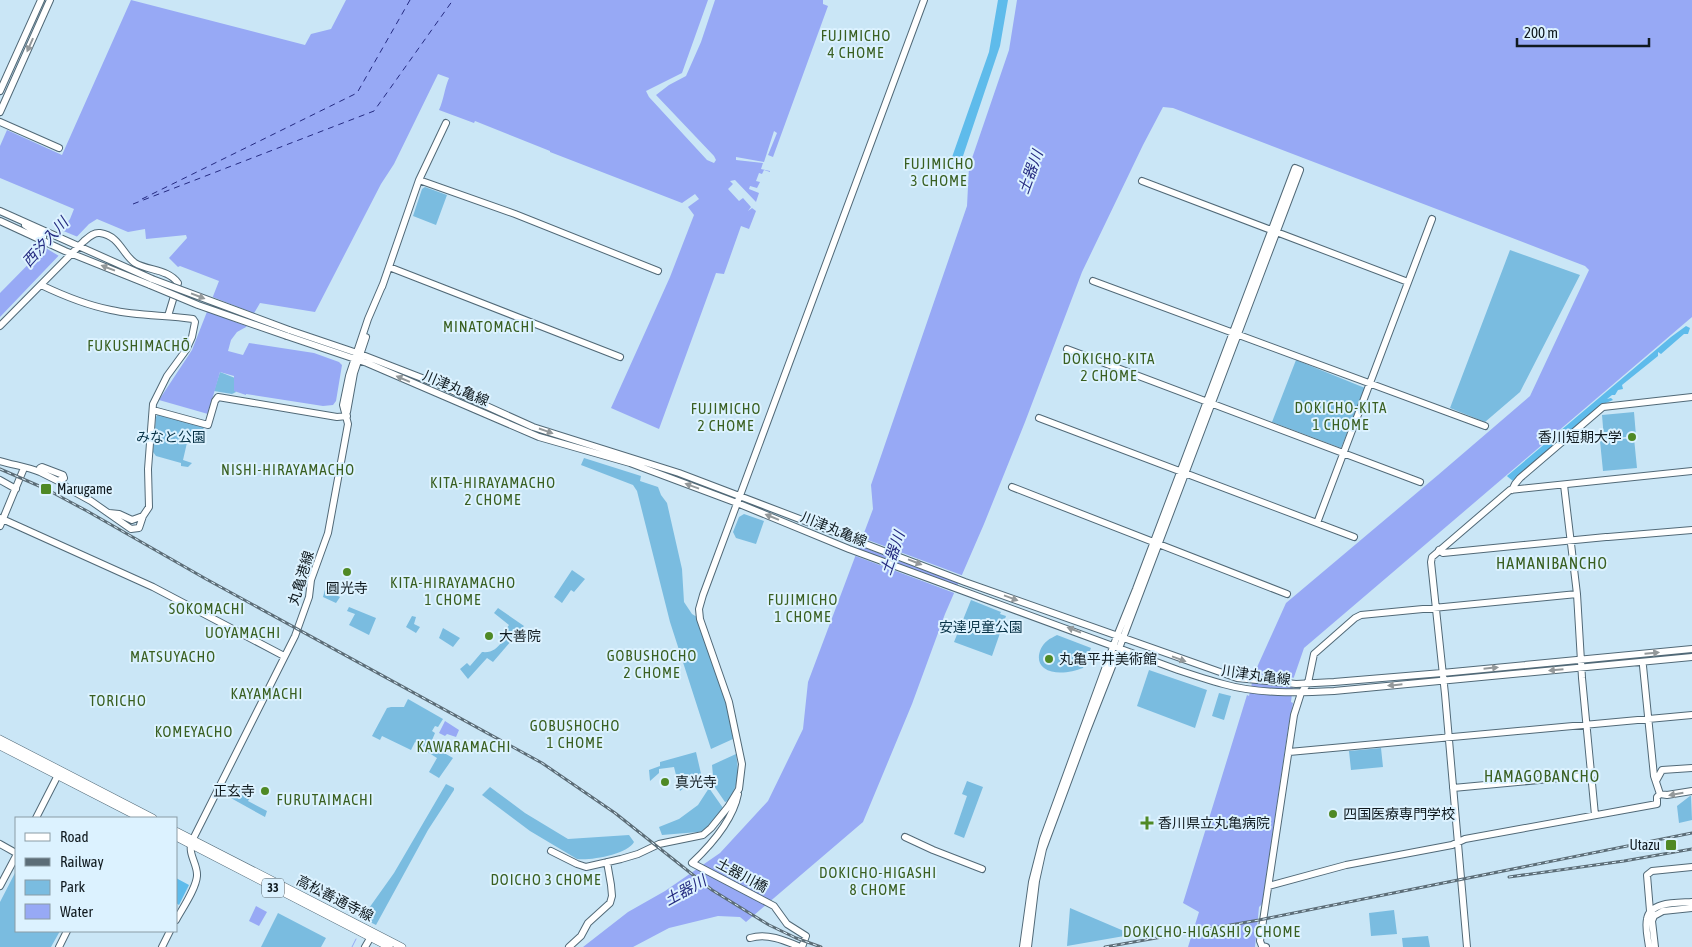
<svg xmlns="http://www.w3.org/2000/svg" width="1692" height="947" viewBox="0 0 1692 947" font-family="'Asap Condensed','Noto Sans JP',sans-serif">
<rect width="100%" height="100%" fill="#cae6f6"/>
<path fill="#7abce0" d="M425,187L447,195L436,225L413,216L422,189Z
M1510,250L1580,275L1520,392L1485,422L1450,408Z
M1296,360L1365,388L1341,448L1272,422Z
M220,372L235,378L234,388L236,392L232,394L214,391Z
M1634,412L1636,436L1604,439L1602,415Z
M158,414L203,427L204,430L201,437L189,434L183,460L192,463L188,467L181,466V463L156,456L153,452L156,417Z
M1634,438L1637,468L1603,471L1600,441Z
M584,458L641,476L640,481L658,487L661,495L667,503L682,569L684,602L692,614L697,617L728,709L733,739L711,749L670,622L637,491L633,485L581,465Z
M744,514L764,521L756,544L736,538L733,532L739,517Z
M572,570L585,579L574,592L571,590L562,603L554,597Z
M327,582L340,588L336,595L340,597L336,603L323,597Z
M971,600L1001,612L1000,614L1006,616L992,656L954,642Z
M349,607L376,618L369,635L349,625L355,614L347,611Z
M498,608L524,626L493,662L487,658L468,679L460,669L467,663L470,666L482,652C492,653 496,649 502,642L500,638L509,625L494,613Z
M412,616L416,617L414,624L420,627L416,633L406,627Z
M443,628L460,638L453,647L439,638Z
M1057,635L1091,648L1083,668C1072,672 1055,676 1044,668C1035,662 1039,647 1047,641C1050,638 1054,637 1057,635Z
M1149,670L1207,690L1195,728L1137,706Z
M1219,693L1231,696L1224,720L1212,716Z
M408,699L443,719L438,727L435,726L432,731L435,733L430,745L453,758L439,778L429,772L437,758L426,751L427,748L415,742L411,750L382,736L380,740L372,736L387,708L391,707H404Z
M1381,748L1383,767L1351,770L1349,751Z
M696,752L702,778L695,779L680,791L674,767L659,769V773L650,781L649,770L660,766V762Z
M736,754C739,773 739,785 728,801L725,802L714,786L712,765Z
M967,781L983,787L964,838L954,834L967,796L962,794Z
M446,784L454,788V790L428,830L376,925L362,918L394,873Z
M234,786L252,794L248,801L267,811L265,817L229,797Z
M490,787L525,813L568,839L629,835L634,842C628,854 590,861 577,859L530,831L482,795Z
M709,788L723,808L707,830L698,832L662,835L659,827L679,819L698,805Z
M1690,796H1691L1692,820L1679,823L1677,806Z
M16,871V931H60L51,947H0V902Z
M1070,908L1131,934L1130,935L1067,946Z
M1394,910L1397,934L1371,936L1369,913Z
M278,913L326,938L321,947H261Z
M1428,936L1430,947H1403L1402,938Z"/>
<path fill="#5ebbeb" d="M998,0H1008L1000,46L960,165L951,160L989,52Z
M1686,326L1690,328L1688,334H1684L1661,354L1658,352V356L1622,385L1623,389L1618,390L1615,395H1612L1607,399L1611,398L1613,400L1601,405L1513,481L1508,477L1507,476L1671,337Z
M176,878L189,885L179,905L176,903Z"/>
<path fill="#97a9f5" d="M131,0L305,45L311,34L331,29L346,0H708L682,73L646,91L649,97L707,160L714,163L716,160L714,156L656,95L669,85L686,76L701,42L715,0H823V4L828,6L773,157L768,155L777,133L774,131L764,162L736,157V160L763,163L761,169L770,171V172L764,170L762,174L759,173L756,181L760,182L757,188L750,186L749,189L759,193L756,202L735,180L730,181L733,184L728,189L739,201L743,198L751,207L748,211L752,208L756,211L749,229L741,226L724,274L716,273L659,429L611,408L670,277L694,215L688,207L699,199L695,194L682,203L550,152V151L475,121L474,123L439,110C444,99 444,90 449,78L438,74L394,164L381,184L315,312L260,303L246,327L237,332L231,340L228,351L243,355L249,343L314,353L339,362L342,365L336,401L333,405L323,406L246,394V395L234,391V376L220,372L208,414L159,400L192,350L219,281L180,266L178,267L169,258L187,238L186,235L146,239L145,229L128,232L97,219L89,224L0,317V293L60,232L70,219L74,209L0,178V146L7,130L62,155Z
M1017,0H1692V317L1304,648L1294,677L1291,702L1293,703L1288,729L1262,904L1259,907L1255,947H1188L1199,912L1183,903L1247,695L1249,696L1254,674L1286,603L1438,475L1530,396L1589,270L1585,266L1173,108L1163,107L1143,145L1082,272L1025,422L984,524L945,614L912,704L863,822L746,922L740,917L718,916L669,928L633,947H583L628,912L665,891L720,853L768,801L803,729L808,682L873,509L871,485L967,206L969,167L1009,50Z
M445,721L459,730L456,737L447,734L445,736L439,733Z
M256,906L267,912L259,926L249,921Z"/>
<path fill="#cae6f6" d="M61,230L78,237L59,256L44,247Z
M210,296L256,314L249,327L204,310Z
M860,537L964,576L961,584L857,545Z
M856,548L960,587L957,594L853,555Z
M1254,674L1297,678L1296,685L1252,682Z"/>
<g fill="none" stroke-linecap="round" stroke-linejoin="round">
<path stroke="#97a9f5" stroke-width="1" d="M352,947L356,939"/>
<path stroke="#252b81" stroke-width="1" stroke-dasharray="6 5" stroke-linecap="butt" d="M142,199L357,93L410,0
M133,204L374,111L453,0"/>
<g stroke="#516977" stroke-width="8">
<path id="secondary" d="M0,91L41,0
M0,112L50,0
M0,122L59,148
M419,180L515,214L658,271
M1142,181L1408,282
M0,211L152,279
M0,221L65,251L150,285
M25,225L43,237
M389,267L620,357
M1093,281L1485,426
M41,285C64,296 86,305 111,310C138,316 166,315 193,319L195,322L192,337L186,350L167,376L153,404L148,469L149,507L143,516L139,528L131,529L91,501L71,490L58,481
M382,287L419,180L446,123
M0,326L83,242C88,238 93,232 100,233C120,236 122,254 135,263C149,271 168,269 178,283L168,316
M289,330L360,354L440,385L533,427L679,473L965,582L1237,678L1296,684L1334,682L1442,673L1692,649
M287,336L367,363L539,437L630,463L737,503L849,549L1178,670C1193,675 1208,680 1223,684C1258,694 1298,693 1334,691L1692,657
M1067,349L1420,482
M153,410L208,425L215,401L218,397L337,417L347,416
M347,412L354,373L366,337
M1039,418L1354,537
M0,461C13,465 28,467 40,472
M42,467L63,475L64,478L58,481L40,472V468Z
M0,480L16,489
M1564,485L1577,594L1582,678L1595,815
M1012,487L1287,594
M1512,490L1515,484L1520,478L1603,407L1692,397
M109,513L119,514L132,520L143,516
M0,518L153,587L284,656
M1317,523L1432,219
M0,526L24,468
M1608,537L1692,530
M1439,550L1443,553L1606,537
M1643,666L1654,776L1660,794
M1289,752L1692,715
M1656,781L1662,770L1692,768
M1453,788L1592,775
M738,794C733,820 711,845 692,863L774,906L787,924L806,936L802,947
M1660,794L1667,795L1692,791
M36,818L59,773
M905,837L933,850L982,869
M0,844L16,853
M551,851L577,864L586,867L621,859L638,854L659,844L703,835L711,828L728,807L739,789L742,764L729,702L700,619L699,609L703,595L924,0
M0,886L16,856
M1269,886L1346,865L1452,845L1465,839L1657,804V797L1660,794
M1654,916L1650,911L1647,875L1652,871L1692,867
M176,920C182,909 196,889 197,876C198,864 187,854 192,841L295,636L309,597L311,580L328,533L348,424L343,405L349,376L368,319L383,284
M750,938C767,933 784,940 800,947
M59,947L67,931
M162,947L170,931
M365,947L372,935
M569,947L581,936L588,923L610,903L612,896L611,885L607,862
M1023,947L1032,882L1043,839L1117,636L1136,589L1295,168L1300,170L1115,659L1086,733L1043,849L1036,881L1028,947
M1266,947L1262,946L1260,941L1294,715L1301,693L1308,683L1314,654L1355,618L1361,615L1577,594
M1467,947L1445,694L1431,562L1432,557L1510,490L1692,471
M1649,947C1648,938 1645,928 1647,919C1650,901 1678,903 1692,902
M1655,947L1652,921L1654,916L1663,911L1692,908"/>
</g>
<g stroke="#516977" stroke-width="8">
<path id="primary" d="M0,739L153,818
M0,746L140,818
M176,831L402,947
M176,837L389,947"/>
</g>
<use href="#secondary" stroke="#fff" stroke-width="6"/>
<use href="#primary" stroke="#fff" stroke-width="7"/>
<g stroke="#5c6d77" stroke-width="3">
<path id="rail" d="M0,469L46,489L87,511L206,579L542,763L615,813L712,890L769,925L796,938L821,947
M1509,877L1624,861L1692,849
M1105,947L1259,920L1692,833"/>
</g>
<use href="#rail" stroke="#dcf2ff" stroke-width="1" stroke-dasharray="4" stroke-linecap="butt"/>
<g stroke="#516977" stroke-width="8" stroke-linecap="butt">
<path id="secondary-bridge" d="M152,279L289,330
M150,285L198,305L287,336"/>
</g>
<use href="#secondary-bridge" stroke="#fff" stroke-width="6"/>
</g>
<defs><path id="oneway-solid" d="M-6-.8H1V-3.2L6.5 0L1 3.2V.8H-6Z" transform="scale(1.25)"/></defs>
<g fill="#93989a">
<use href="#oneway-solid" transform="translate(30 45) rotate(114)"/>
<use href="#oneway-solid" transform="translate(108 268) rotate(-159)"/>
<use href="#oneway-solid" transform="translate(198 296) rotate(21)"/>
<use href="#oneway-solid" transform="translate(403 379) rotate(-157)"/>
<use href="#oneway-solid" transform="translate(546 431) rotate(19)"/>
<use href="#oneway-solid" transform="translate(692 486) rotate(-160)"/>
<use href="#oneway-solid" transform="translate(772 517) rotate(-158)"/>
<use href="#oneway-solid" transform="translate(915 562) rotate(21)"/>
<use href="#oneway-solid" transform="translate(1011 598) rotate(20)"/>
<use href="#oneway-solid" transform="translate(1074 630) rotate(-159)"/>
<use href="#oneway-solid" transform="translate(1652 653) rotate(-5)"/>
<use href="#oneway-solid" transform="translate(1179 659) rotate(20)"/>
<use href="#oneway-solid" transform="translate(1491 668) rotate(-6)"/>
<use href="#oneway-solid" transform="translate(1556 670) rotate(175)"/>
<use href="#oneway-solid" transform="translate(1395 685) rotate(174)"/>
<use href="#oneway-solid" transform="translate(1676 794) rotate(170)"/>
</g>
<g fill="#4f8925" stroke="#dcf2ff" stroke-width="2">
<circle cx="1632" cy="437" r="5"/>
<rect x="40" y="483" width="12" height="12" rx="2.5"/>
<circle cx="347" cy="572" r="5"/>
<circle cx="489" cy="636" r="5"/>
<circle cx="1049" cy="659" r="5"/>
<circle cx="665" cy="782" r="5"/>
<circle cx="265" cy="791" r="5"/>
<circle cx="1333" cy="814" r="5"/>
<path d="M1144.5 815.5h5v5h5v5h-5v5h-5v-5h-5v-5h5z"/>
<rect x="1665" y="839" width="12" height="12" rx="2.5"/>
</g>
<g text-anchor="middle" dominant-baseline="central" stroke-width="4" stroke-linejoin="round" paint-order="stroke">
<rect fill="#dcf2ff" stroke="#4d5b62" stroke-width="1" x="262" y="878.5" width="22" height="19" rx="4"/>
<g font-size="12" font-weight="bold" fill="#101a1f">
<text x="273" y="888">33</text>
</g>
<g font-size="14" fill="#101a1f" stroke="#dcf2ff">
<text transform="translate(456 388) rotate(23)">川津丸亀線</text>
<text transform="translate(834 529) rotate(22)">川津丸亀線</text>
<text transform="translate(301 578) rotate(-73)">丸亀港線</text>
<text transform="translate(1256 675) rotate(8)">川津丸亀線</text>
<text transform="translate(742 875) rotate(28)">土器川橋</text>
<text transform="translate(335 898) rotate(27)">高松善通寺線</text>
</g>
<g font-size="14" fill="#073246" stroke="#dcf2ff">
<text x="171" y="437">みなと公園</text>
<text x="981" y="627">安達児童公園</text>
</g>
<g font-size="14" fill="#101a1f" stroke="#dcf2ff" text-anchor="start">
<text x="1622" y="437" text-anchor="end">香川短期大学</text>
<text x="57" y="489">Marugame</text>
<text x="347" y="588" text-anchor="middle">圓光寺</text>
<text x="499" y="636">大善院</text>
<text x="1059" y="659">丸亀平井美術館</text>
<text x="675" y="782">真光寺</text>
<text x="255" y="791" text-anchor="end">正玄寺</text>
<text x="1343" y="814">四国医療専門学校</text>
<text x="1158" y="823">香川県立丸亀病院</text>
<text x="1660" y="845" text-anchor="end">Utazu</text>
</g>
<g font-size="15" letter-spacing="1" fill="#395f21" stroke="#dcf2ff">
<text x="856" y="35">FUJIMICHO<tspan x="856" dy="17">4 CHOME</tspan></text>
<text x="939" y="163">FUJIMICHO<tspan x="939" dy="17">3 CHOME</tspan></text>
<text x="489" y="326">MINATOMACHI</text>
<text x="139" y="345">FUKUSHIMACHŌ</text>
<text x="1109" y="358">DOKICHO-KITA<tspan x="1109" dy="17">2 CHOME</tspan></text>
<text x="1341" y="407">DOKICHO-KITA<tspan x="1341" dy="17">1 CHOME</tspan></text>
<text x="726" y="408">FUJIMICHO<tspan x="726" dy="17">2 CHOME</tspan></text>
<text x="288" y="469">NISHI-HIRAYAMACHO</text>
<text x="493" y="482">KITA-HIRAYAMACHO<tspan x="493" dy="17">2 CHOME</tspan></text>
<text x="453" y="582">KITA-HIRAYAMACHO<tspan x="453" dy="17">1 CHOME</tspan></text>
<text x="803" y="599">FUJIMICHO<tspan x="803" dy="17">1 CHOME</tspan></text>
<text x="207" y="608">SOKOMACHI</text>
<text x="243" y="632">UOYAMACHI</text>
<text x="652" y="655">GOBUSHOCHO<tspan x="652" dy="17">2 CHOME</tspan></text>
<text x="173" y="656">MATSUYACHO</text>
<text x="267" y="693">KAYAMACHI</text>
<text x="118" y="700">TORICHO</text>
<text x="575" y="725">GOBUSHOCHO<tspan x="575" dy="17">1 CHOME</tspan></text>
<text x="194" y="731">KOMEYACHO</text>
<text x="464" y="746">KAWARAMACHI</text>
<text x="325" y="799">FURUTAIMACHI</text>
<text x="878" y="872">DOKICHO-HIGASHI<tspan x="878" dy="17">8 CHOME</tspan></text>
<text x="546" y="879">DOICHO 3 CHOME</text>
<text x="1212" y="931">DOKICHO-HIGASHI 9 CHOME</text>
</g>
<g font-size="15" font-style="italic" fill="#252b81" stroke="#dcf2ff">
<text transform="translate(1030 172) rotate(-70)">土器川</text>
<text transform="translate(45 242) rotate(-48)">西汐入川</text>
<text transform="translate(892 553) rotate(-71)">土器川</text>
<text transform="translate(685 890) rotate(-29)">土器川</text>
</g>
<g font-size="16" letter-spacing="1" fill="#395f21" stroke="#dcf2ff">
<text x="1552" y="563">HAMANIBANCHO</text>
<text x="1542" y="776">HAMAGOBANCHO</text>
</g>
</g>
<rect x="15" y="817" width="162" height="115" fill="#dcf2ff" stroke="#8a9ca5"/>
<rect x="25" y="833" width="25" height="8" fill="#ffffff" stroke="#8a9ca5"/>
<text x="60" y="842" font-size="15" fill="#101a1f">Road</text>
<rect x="25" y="858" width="25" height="8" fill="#5c6d77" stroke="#8a9ca5"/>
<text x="60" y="867" font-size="15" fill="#101a1f">Railway</text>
<rect x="25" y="880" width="25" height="15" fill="#7abce0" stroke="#8a9ca5"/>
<text x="60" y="892" font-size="15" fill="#101a1f">Park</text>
<rect x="25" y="904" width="25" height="15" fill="#97a9f5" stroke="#8a9ca5"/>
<text x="60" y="917" font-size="15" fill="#101a1f">Water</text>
<path d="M1517 38v8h132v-8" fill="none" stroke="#101a1f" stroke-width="2.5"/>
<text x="1524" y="38" font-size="15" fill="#101a1f" stroke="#dcf2ff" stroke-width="4" paint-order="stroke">200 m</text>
</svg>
